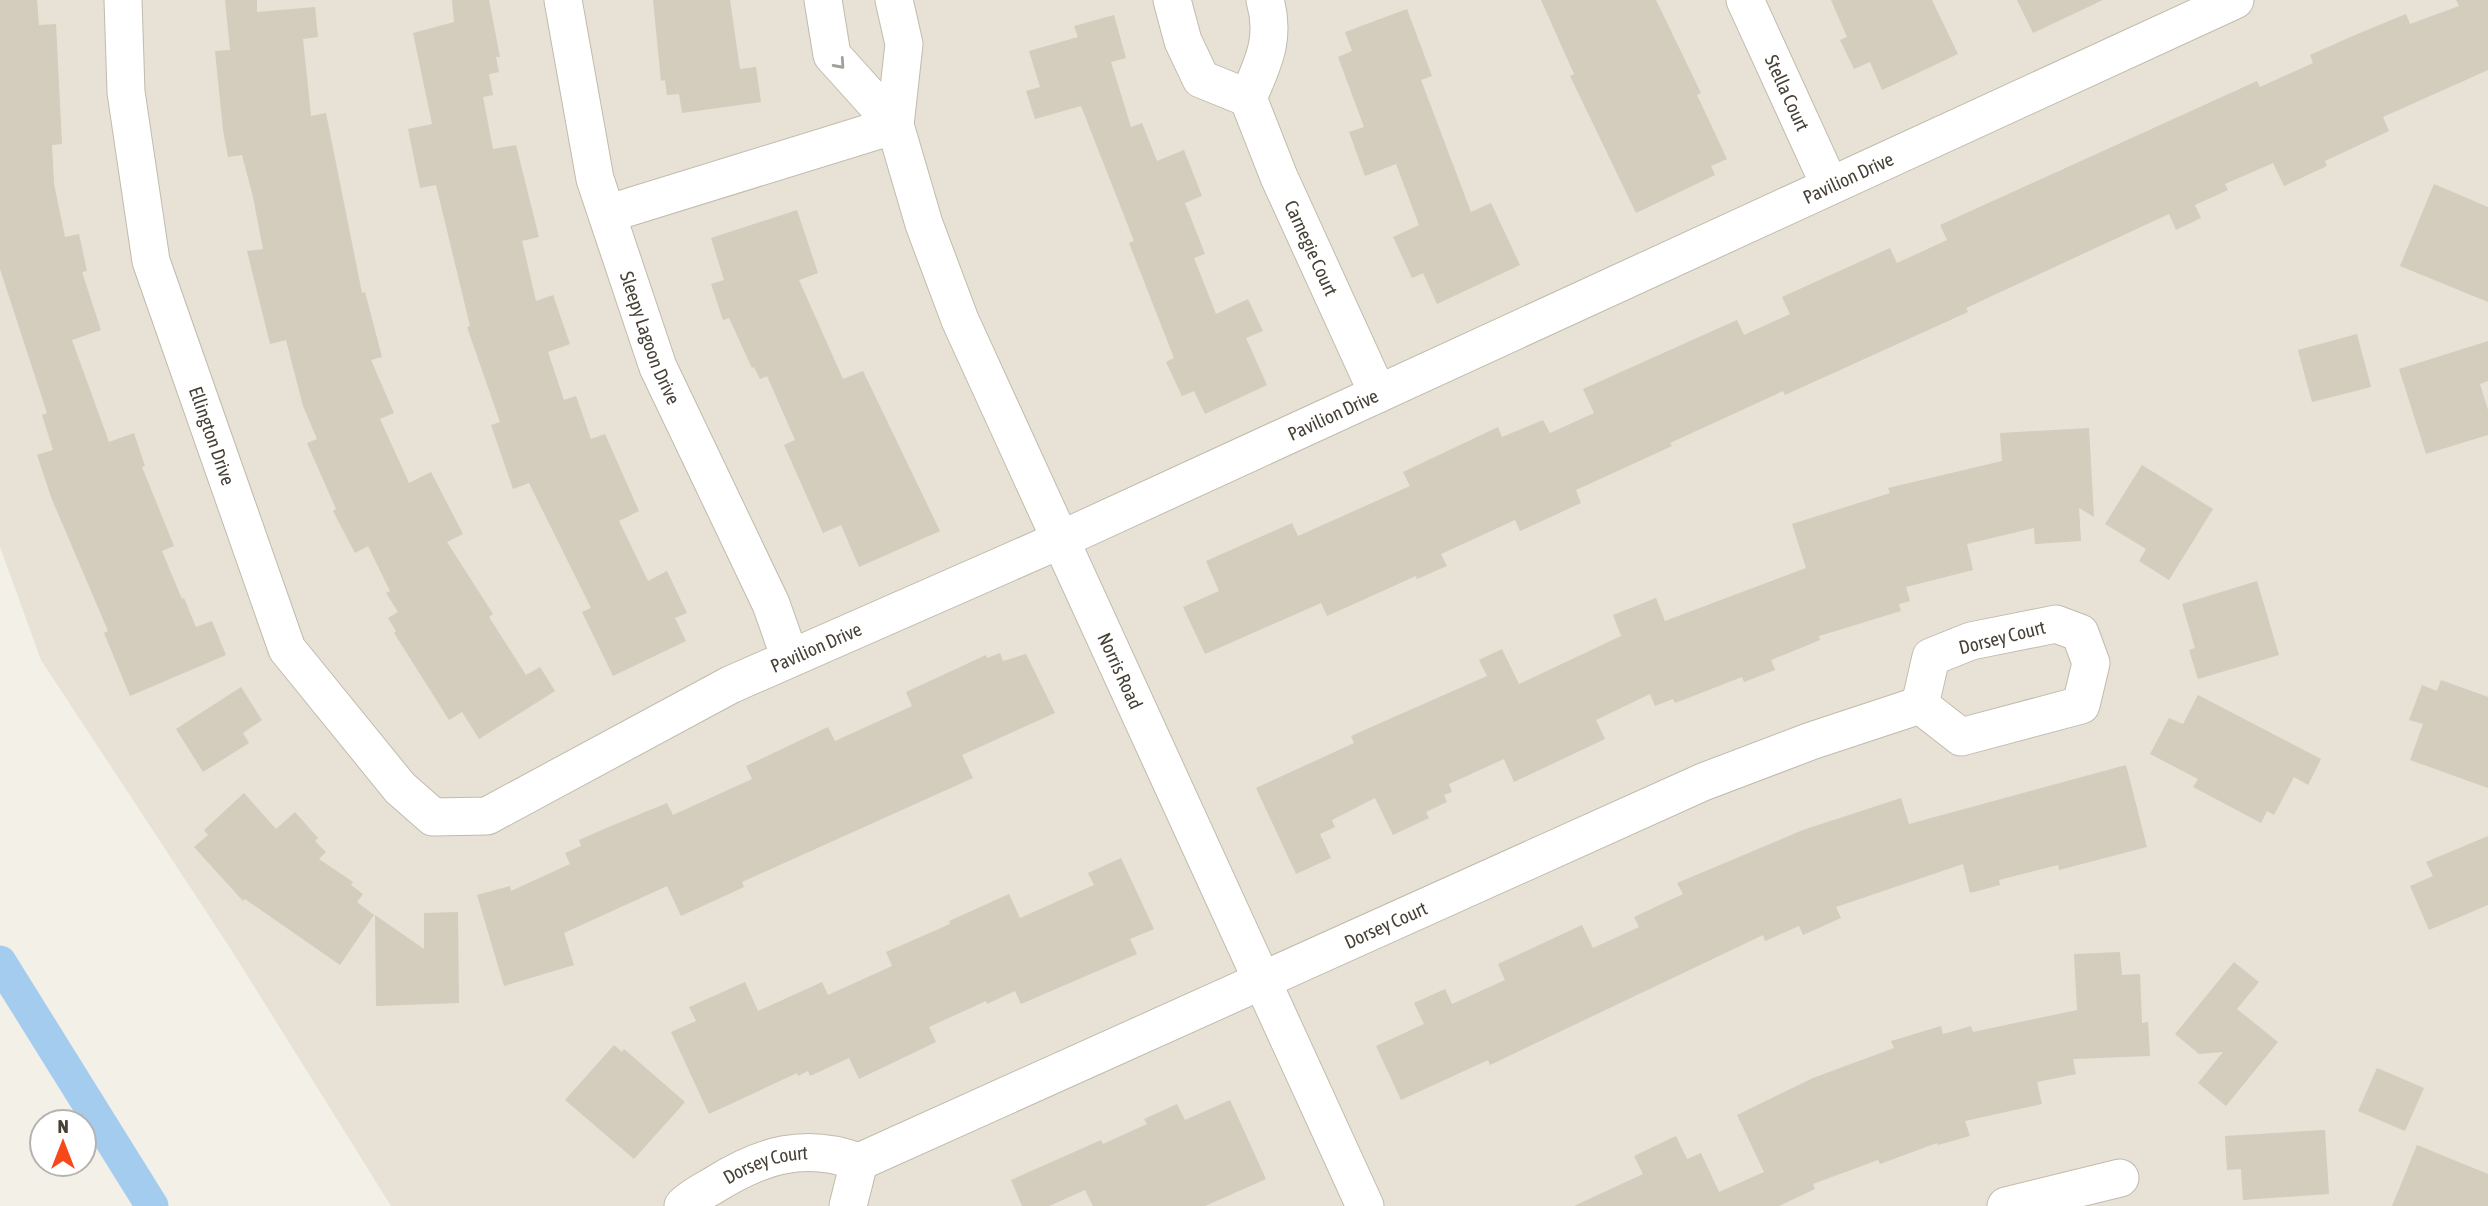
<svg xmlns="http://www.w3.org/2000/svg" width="2488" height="1206" viewBox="0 0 2488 1206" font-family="'Asap Condensed',sans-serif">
<rect width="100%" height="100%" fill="#f3f0e7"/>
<path fill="#e7e2d5" d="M0,0H2488V1206H391L232,951L41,660L0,547Z"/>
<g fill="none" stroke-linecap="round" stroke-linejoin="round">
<path stroke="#a4ccef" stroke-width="33" d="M0,962L152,1206"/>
</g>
<path fill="#d4ccbc" d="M0,0H37L39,25L56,24L62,144L52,145L54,184L65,237L79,234L87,271L82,272L101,330L72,340L109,442L134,433L145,466L142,467L174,546L162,551L182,599L184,598L196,627L212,621L226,655L130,696L104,633L108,631L51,497L37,455L53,450L42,415L47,413L0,269Z
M225,0H257V12L315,7L318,37L303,39L311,116L326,113L362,293L365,292L382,357L371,360L394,413L380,419L409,483L431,472L463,534L447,542L493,614L489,617L526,675L540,667L555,691L479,739L462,712L449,720L394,633L396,631L388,618L398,612L386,593L390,591L368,546L355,553L333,511L336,509L307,443L317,439L303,406L286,340L270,344L247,251L263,249L253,197L242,155L228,157L223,130L215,51L230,50Z
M452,0H489L500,57H496L499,72L489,74L493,95L483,97L493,149L516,145L539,237L522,241L536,301L553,295L570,344L548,352L564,400L576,396L591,439L605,434L639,511L619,521L648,581L667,571L687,613L675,618L686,641L613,676L582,612L591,608L529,483L513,489L491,425L500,422L467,327L470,326L436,185L420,188L408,129L432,124L413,33L454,22Z
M653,0H730L740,69L756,67L761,102L682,113L679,94L667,95L665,80L661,81Z
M1541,0H1656L1701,93L1697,95L1727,159L1711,166L1715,175L1636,213L1570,76L1574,74Z
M1831,0H1932L1958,54L1882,90L1870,62L1854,69L1840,40L1847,37Z
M2017,0H2103L2033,33Z
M2456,0H2488V70L2383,117L2389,131L2325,161L2327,166L2284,186L2273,163L2225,184L2228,190L2195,205L2201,218L2176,230L2169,214L1966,308L1968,312L1785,395L1783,391L1670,443L1672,446L1576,490L1581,503L1520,531L1515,520L1441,554L1447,566L1417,579L1416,576L1327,616L1321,603L1205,654L1183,607L1219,591L1206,561L1292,523L1298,536L1410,486L1403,472L1498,427L1502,437L1543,420L1550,433L1594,413L1583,389L1737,320L1744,335L1790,314L1782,297L1890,248L1897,263L1947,240L1940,225L2257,81L2260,87L2313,63L2310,55L2355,35L2406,14L2410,24L2459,6Z
M1407,9L1432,76L1421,80L1471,212L1491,203L1520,265L1437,304L1423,273L1412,278L1393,237L1419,225L1396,164L1365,176L1349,132L1364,127L1338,57L1352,51L1345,32Z
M1114,15L1126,58L1111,62L1131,127L1142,123L1157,161L1184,150L1202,196L1185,203L1205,254L1194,258L1216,314L1248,299L1263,331L1246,338L1267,385L1205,414L1194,391L1182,396L1166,362L1174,358L1129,243L1134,241L1081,106L1035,119L1026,91L1040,87L1029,51L1078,37L1074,26Z
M2434,184L2488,207V302L2400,266Z
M797,210L818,273L799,280L843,379L863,371L940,531L859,567L841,525L823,533L784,445L795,440L767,376L760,379L754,367L752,368L729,318L723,320L711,284L724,280L711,238Z
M2357,334L2371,387L2312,402L2298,350Z
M2488,341V381L2480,384L2488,410V435L2426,454L2399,369Z
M2089,428L2094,517L2079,508L2081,541L2035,544L2034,528L1967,544L1973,570L1906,587L1910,601L1899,604L1901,611L1819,636L1820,640L1771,660L1775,670L1744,682L1742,677L1675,703L1673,699L1655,706L1650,694L1596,720L1605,739L1514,782L1504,759L1449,784L1452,792L1444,795L1447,802L1426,812L1429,818L1393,835L1375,798L1332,820L1335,827L1320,834L1331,858L1296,874L1256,788L1354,743L1351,736L1487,676L1479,660L1502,649L1519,684L1621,636L1613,615L1656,598L1665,621L1806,568L1792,524L1890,493L1888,488L2002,461L2000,433Z
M2142,465L2213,509L2169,580L2139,561L2146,549L2105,524Z
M2257,581L2279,655L2198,679L2189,650L2195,648L2182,604Z
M1000,653L1003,661L1026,654L1055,713L962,755L973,778L742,882L744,887L681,916L667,886L564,933L574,965L504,986L477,895L510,886L511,891L570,864L565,853L581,846L579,840L611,826L667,803L673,815L752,779L746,766L828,727L835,741L912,706L906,692L986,655L987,658Z
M2441,680L2488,697V788L2410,760L2423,724L2409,720L2422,685L2437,691Z
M241,687L262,720L243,733L249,743L203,772L176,729Z
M2198,695L2321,759L2308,785L2294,777L2274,815L2267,811L2261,823L2193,787L2198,779L2150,754L2169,718L2183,724Z
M2126,765L2147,847L2059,870L2058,865L1999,880L2000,885L1970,893L1963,864L1836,907L1841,918L1803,935L1799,926L1765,941L1763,935L1490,1065L1488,1060L1401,1100L1376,1046L1424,1024L1414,1003L1445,989L1452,1004L1505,980L1498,964L1582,925L1593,948L1639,927L1634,917L1683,894L1677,883L1803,830L1901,798L1909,824Z
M244,793L276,829L295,812L318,838L315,841L326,852L319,859L353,882L351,885L363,894L357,902L374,915L340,965L245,899L243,901L194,847L208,835L204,830Z
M2488,836V905L2429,930L2410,886L2433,876L2426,862Z
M1121,858L1154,929L1130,939L1137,954L1021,1004L1015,991L987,1004L986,1001L929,1027L936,1042L859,1079L849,1058L810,1076L808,1071L798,1076L797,1073L709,1114L671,1032L696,1021L689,1007L745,982L758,1011L822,982L828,995L892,966L886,952L950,924L949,921L1009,894L1020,918L1094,885L1088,873Z
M458,912L459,1003L376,1006L375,915L424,949V913Z
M2120,952L2122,975L2140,974L2142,1023L2148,1022L2150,1056L2073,1059L2076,1074L2037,1082L2042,1104L1965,1121L1970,1136L1938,1145L1937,1143L1880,1164L1878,1160L1813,1184L1815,1189L1779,1206H1574L1643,1174L1634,1156L1676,1136L1687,1159L1701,1153L1719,1192L1764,1172L1737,1115L1813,1078L1894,1048L1891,1041L1941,1026L1943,1034L1971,1026L1973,1032L2077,1010L2074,954Z
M2234,962L2259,982L2237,1009L2278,1042L2226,1106L2198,1083L2223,1052L2199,1054L2175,1034Z
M614,1045L622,1052L624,1049L685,1102L634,1159L565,1100Z
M2377,1068L2424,1088L2405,1131L2358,1111Z
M1230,1100L1266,1179L1205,1206H1093L1085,1190L1049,1206H1022L1011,1180L1101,1140L1103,1144L1147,1124L1144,1119L1177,1104L1185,1120Z
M2325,1130L2329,1194L2243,1200L2241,1169L2227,1170L2225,1136Z
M2417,1145L2488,1174V1206H2392Z"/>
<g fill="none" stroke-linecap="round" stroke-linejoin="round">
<g stroke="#c1bbac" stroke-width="39">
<g id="minor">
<path id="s1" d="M123,0L126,92L151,261L287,649L400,788L433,817L487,816L730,685L1060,540L2235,0"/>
<path id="s2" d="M563,0L595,179L658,367L771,604L790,658"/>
<path d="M823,0L832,55L895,125"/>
<path id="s3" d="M894,0L904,44L895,125L924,224L960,320L1365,1206"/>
<path id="s4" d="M1172,0L1183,41L1201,79L1248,98L1279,177L1378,394"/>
<path id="s5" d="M1745,0L1830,186"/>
<path d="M1248,98C1263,63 1276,39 1265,0"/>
<path d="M607,214L895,125"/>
<path d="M2056,624L2080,633L2091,663L2081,705L1961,737L1920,705L1931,657L1971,641Z"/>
<path id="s6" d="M683,1206C690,1198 704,1191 714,1185C762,1155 805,1142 859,1162L1703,782L1811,741L1920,705"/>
<path d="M848,1206L859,1162"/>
<path d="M2006,1206L2120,1178"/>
</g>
</g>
<use href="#minor" stroke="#fff" stroke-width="37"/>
</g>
<defs><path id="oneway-chevron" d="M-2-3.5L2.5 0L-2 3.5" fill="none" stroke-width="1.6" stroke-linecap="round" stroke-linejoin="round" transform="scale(1.75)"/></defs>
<use stroke="#a2a09a" href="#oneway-chevron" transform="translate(840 64) rotate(48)"/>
<g text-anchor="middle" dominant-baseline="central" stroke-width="7" stroke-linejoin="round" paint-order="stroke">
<g font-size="19" fill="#464036" stroke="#fff">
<text stroke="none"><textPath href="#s5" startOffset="102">Stella Court</textPath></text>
<text stroke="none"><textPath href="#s1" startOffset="2455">Pavilion Drive</textPath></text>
<text stroke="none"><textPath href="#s4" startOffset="298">Carnegie Court</textPath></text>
<text stroke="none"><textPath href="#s2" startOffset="350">Sleepy Lagoon Drive</textPath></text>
<text stroke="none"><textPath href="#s1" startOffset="1888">Pavilion Drive</textPath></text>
<text stroke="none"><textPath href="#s1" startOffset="448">Ellington Drive</textPath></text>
<text transform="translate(2002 637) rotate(-14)">Dorsey Court</text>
<text stroke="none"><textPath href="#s1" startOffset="1321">Pavilion Drive</textPath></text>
<text stroke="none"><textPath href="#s3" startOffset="718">Norris Road</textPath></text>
<text stroke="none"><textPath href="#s6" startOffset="768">Dorsey Court</textPath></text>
<text stroke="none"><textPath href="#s6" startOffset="94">Dorsey Court</textPath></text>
</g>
</g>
<g transform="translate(63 1143)"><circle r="33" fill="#ffffff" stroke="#b5b3af" stroke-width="2"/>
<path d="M0-5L12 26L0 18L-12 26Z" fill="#f6481b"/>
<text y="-10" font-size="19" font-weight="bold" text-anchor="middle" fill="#464036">N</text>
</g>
</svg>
